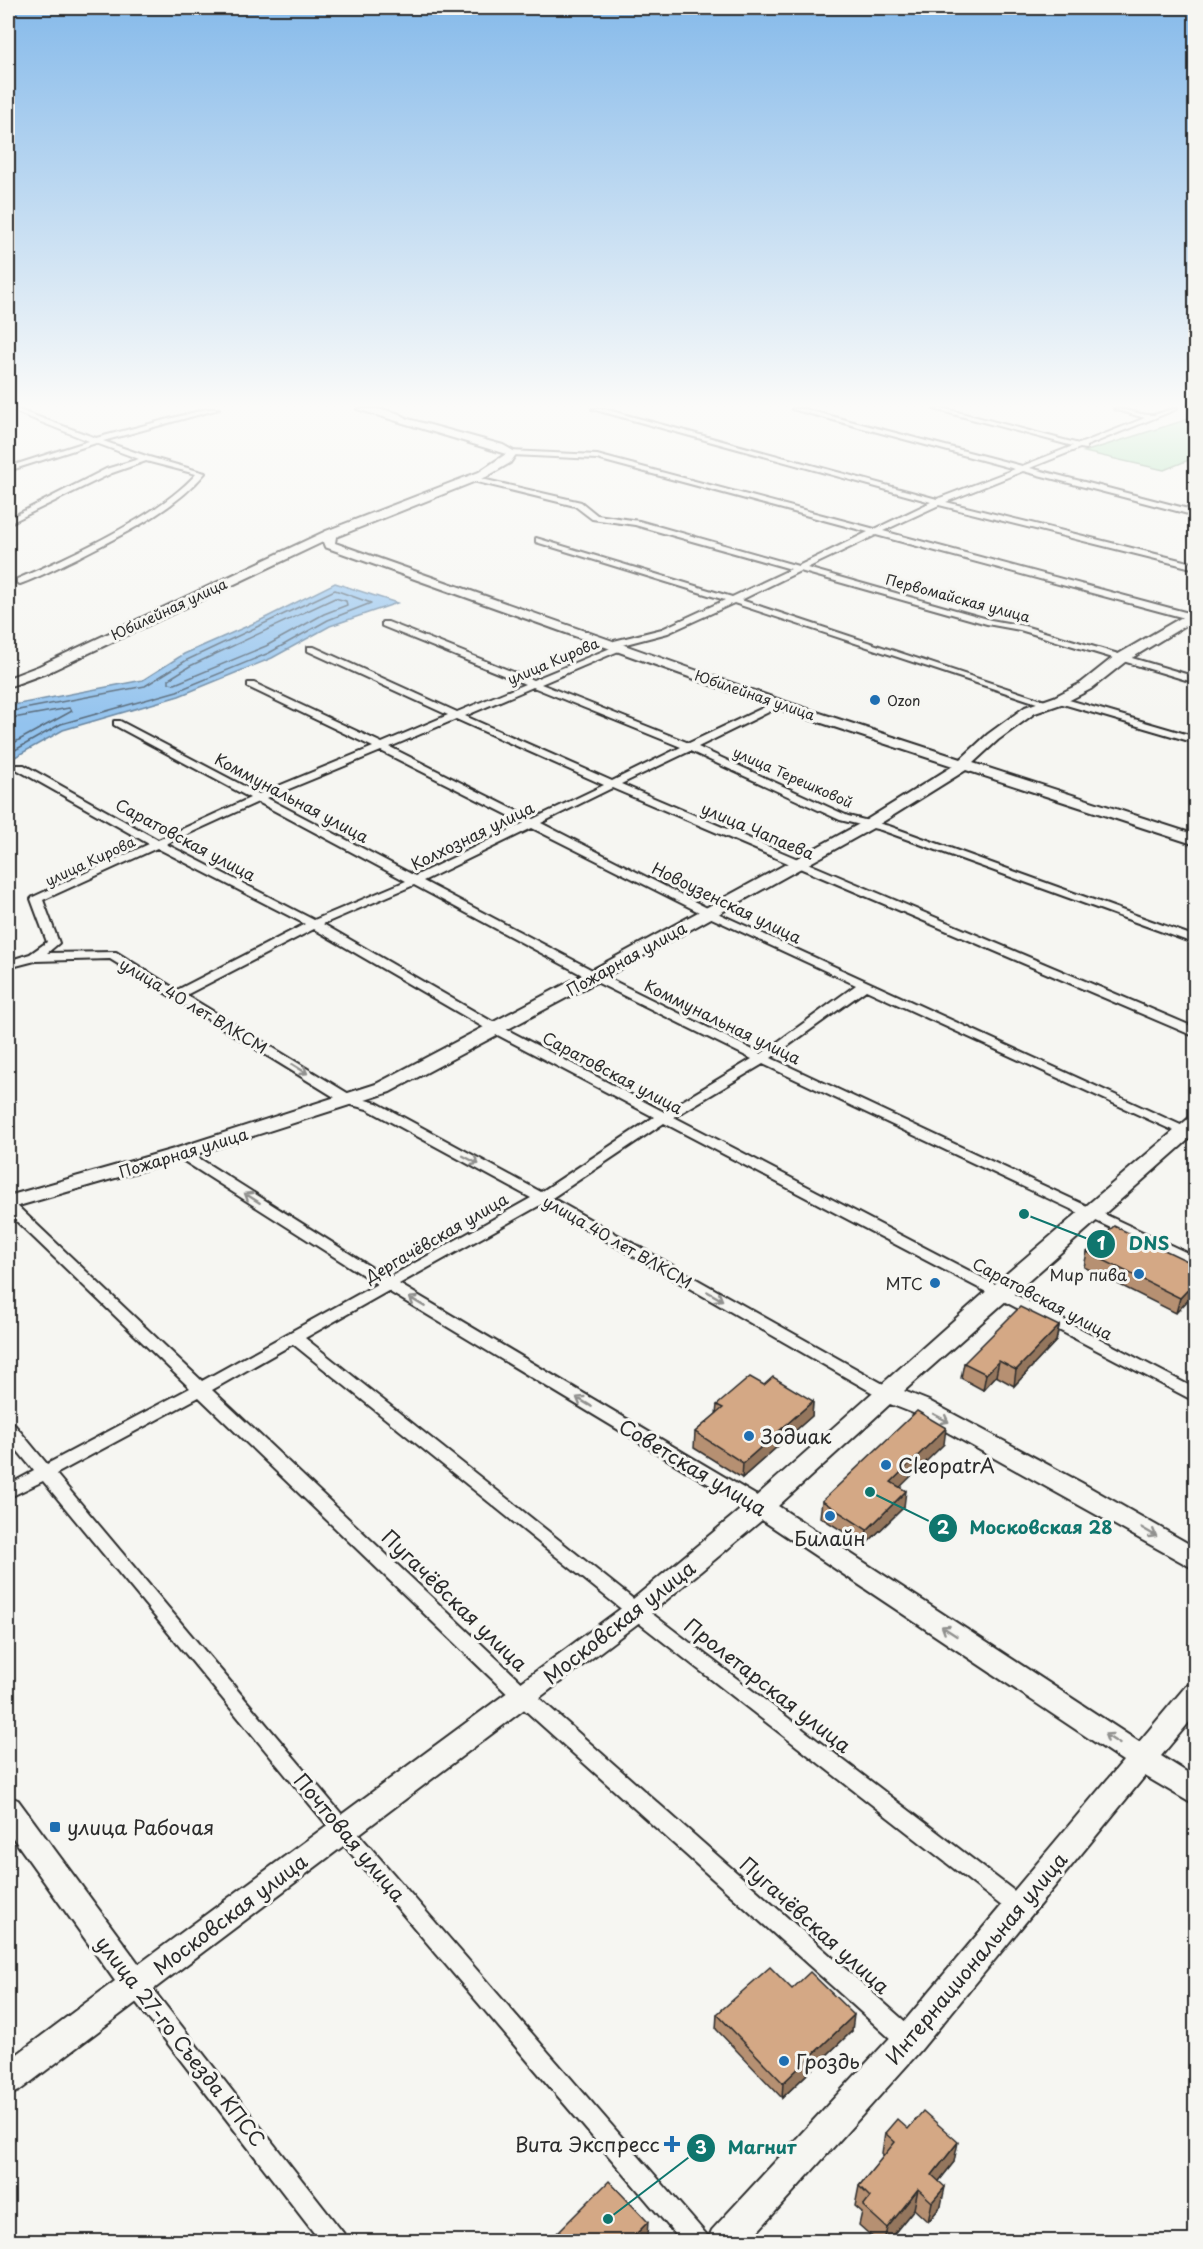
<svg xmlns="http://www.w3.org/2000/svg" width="1203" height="2249" viewBox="0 0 1203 2249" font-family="'Playpen Sans',sans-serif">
<rect width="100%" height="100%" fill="#f6f6f2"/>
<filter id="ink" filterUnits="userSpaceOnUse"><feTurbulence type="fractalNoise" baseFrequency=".0167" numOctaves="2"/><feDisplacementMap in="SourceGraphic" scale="12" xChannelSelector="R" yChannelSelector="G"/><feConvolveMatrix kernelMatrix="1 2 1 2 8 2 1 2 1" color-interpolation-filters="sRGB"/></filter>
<g filter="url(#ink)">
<path fill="#97dba7" stroke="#618369" stroke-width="1.5" d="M1195,417V460L1191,459L1164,470L1084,452Z"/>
<path fill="#93c3ee" stroke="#6986a0" stroke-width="1.5" d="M335,583L397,603L330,626L272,658L179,696L63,730L8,761V706L143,680L184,654L259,621Z"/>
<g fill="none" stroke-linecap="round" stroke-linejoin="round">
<path stroke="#556879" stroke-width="1.5" d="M335,598L346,601L347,605L324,614L266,646L175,684L169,683V679L190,666Z
M8,712L145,686L187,660L335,590L371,603L328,620L269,653L177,691L61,724L8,754
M8,719L69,708L72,711L8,746"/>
<g stroke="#2b2b2b" stroke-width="4">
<path id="street" d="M8,409H16L96,438L207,409H219L103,441L149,457L205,473C174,511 121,535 79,557C60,566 40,577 20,584L17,583V579C69,557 160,515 196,474L146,461L112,473L8,524V519L106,469L139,459L96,443L8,471V467L89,441Z
M592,409H604L937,499L1015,469L792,409H804L1022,466L1073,446L934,409H946L1079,444L1145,418L1114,409C1126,409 1143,416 1153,415C1162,413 1168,409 1177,409L1086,446V449L1080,448L1030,468L1196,511V516L1023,471L946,502L1196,564V569L939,505L883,531L1196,615V621L876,535L807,568L991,620L1024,626L1196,677V683L1020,630L987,624L800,571L741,600L1054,704L1046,706L734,603L668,633L622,645L621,650L541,684L689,743L775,702H781V706L698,747L848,816L889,826L1196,937V944L881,830L840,820L690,751L621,784L1196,1028V1037L612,788L541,823L713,911L1196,1132V1141L866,990L771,1058L1196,1257V1268L763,1064L674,1117L1196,1389V1402L664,1123L552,1198L894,1390L896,1394L894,1398H882L542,1204L399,1284L767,1502L770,1507L767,1512L761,1513L755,1512L388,1291L305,1338L642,1606L1026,1900L1029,1907L1026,1914L1019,1917L1012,1914L630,1616L293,1344L212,1390L531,1691L917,2032L920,2040L917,2048L909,2051L901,2048L517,1703L199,1397L56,1474L350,1824L706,2234L710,2242H682L336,1836L43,1481L8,1498V1485L34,1471L8,1439V1422L14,1424L47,1464L190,1388L8,1213V1201L13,1202L202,1381L377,1284L176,1156L174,1153L176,1150H186L388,1278L531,1198L367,1109L344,1103L110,959L35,961L8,968V961L30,954L47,942L31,899L33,897L149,844L16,769V765H24L158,840L250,798L114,725V721H120L259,794L373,747L248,687V683H254L382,743L448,715L308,651V647H314L457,712L525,684L382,626V622H388L533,680L613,647L614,641L662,629L725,600L536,542V538L732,597L791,569L635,525L592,519L575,506L469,480V476L581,502L597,515L639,521L798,566L868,532L597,459L512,455L508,453L509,451L597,455L875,529L931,502ZM533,687L681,747L612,781L465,716ZM456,719L604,785L533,819L390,747ZM381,751L524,823L415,876L267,798ZM258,802L406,881L314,920L166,844ZM532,828L705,915L856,985L761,1054L598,973L423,881ZM157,848L305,924L177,990L116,952L47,953L59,943L43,900ZM414,885L590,979L752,1059L664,1112L498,1025L323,924ZM314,929L490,1031L654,1117L541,1192L377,1103L354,1097L186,995Z
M1056,698H1062L1196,737V743L1056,702Z
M136,1975L144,1978L344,2234L348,2242H321L128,1992L125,1985L128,1978Z"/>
</g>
<g stroke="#2b2b2b" stroke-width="4">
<path id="secondary" d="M357,409C373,409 394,408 408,419L503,445L517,453L510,463L486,477L336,537L335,543L783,701L961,759L988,734L1025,707L1054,697L1081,683L1115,656L1196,609V619L1125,662L1091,689L1064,703L1035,713L998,740L973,763L1196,835V845L966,770L873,828L600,980L390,1092L188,1157L8,1209V1196L174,1149L376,1084L588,972L863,822L953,766L773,707L325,547L323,542L49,672L8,687V678L39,666L326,531L479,472L506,454Z
M1196,1116V1133L904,1391L929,1401L1082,1483L1196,1548V1570L913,1413L890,1404L778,1506L1139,1742L1186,1686L1196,1683V1714L1161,1756L1196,1778V1806L1145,1776L920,2051L748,2242H707L712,2230L898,2029L1123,1761L762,1520L645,1618L19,2091L8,2096V2061L115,1981L8,1831V1796L18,1800L139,1964L627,1604L752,1500L990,1288L1189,1118Z"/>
</g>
<use href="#street" fill="#f6f6f2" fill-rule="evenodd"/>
<use href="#secondary" fill="#f6f6f2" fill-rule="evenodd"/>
</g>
<path fill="#b69072" stroke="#2b2b2b" stroke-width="1.5" d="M1087,1252L1196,1265L1176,1313L1084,1267Z
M1059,1326L1056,1341L1014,1386L996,1376L983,1390L961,1378L964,1363Z
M764,1385L813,1401L812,1416L742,1478L694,1448L695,1432L716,1414L717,1405Z
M944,1444L899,1487L904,1507L865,1545L820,1517L822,1501Z
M792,1989L852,2031L782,2098L716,2029L717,2014Z
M908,2129L954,2162L939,2181L941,2206L928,2222L914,2209L888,2241H877L859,2225L862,2212L855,2206L859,2186L884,2156L882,2153L885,2133Z"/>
<path fill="#94765d" stroke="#2b2b2b" stroke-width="1.5" d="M1196,1281V1292L1176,1313L1180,1298Z
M1059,1326L1056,1341L1014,1386L1016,1370Z
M999,1361L996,1376L983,1390L986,1374Z
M813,1401L812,1416L742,1478L743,1463Z
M946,1428L944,1444L889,1498L891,1482Z
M906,1491L904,1507L865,1545L867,1530Z
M854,2015L852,2031L782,2098L783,2083Z
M958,2142L954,2162L928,2195L932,2175Z
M945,2187L941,2206L928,2222L932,2202Z
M918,2189L914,2209L888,2241H884L887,2228Z
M648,2222L647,2237L643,2241H629Z"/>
<path fill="#d4a885" stroke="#2b2b2b" stroke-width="1.5" d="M1114,1226L1196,1265V1281L1180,1298L1087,1252Z
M1020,1307L1059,1326L1016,1370L999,1361L986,1374L964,1363Z
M750,1377L764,1385L773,1377L813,1401L743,1463L695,1432L723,1408L717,1405Z
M917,1411L946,1428L891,1482L906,1491L867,1530L822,1501Z
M770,1967L792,1989L810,1972L854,2015L783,2083L717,2014Z
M923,2111L958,2142L932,2175L945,2187L932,2202L918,2189L887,2228L863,2206L870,2197L859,2186L895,2142L885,2133L897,2119L908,2129Z
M609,2181L648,2222L629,2241H549Z"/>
<defs><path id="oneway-shaft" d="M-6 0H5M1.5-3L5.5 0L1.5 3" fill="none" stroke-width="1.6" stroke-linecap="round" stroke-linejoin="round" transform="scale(1.5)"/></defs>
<g stroke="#90908e">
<use href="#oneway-shaft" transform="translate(300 1069) rotate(32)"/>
<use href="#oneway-shaft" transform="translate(471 1160) rotate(28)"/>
<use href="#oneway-shaft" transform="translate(252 1198) rotate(-148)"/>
<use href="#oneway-shaft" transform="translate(715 1296) rotate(30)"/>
<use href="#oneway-shaft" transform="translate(417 1302) rotate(-149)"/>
<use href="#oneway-shaft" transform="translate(584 1402) rotate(-149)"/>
<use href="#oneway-shaft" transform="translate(941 1418) rotate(28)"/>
<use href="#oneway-shaft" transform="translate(1149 1532) rotate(30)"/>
<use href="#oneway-shaft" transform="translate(949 1631) rotate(-147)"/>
<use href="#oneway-shaft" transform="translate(1112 1739) rotate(-147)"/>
</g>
</g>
<linearGradient id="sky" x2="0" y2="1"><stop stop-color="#86baea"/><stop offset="0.56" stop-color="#fbfbf9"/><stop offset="1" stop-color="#fbfbf9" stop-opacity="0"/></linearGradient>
<rect width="1203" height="724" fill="url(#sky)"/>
<g fill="#1f6fb2" stroke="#f6f6f2" stroke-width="2">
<circle cx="875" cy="700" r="6"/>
<circle cx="1139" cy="1274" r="6"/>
<circle cx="935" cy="1283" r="6"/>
<circle cx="749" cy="1436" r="6"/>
<circle cx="886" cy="1465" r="6"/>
<circle cx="830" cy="1516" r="6"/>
<rect x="49" y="1821" width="12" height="12" rx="3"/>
<circle cx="784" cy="2061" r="6"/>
<path d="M669 2135h6v6h6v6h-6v6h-6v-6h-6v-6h6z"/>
</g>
<g text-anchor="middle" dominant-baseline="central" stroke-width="6" stroke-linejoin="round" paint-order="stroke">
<g font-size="14" fill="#2b2b2b" stroke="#f6f6f2">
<text transform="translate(958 598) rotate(15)">Первомайская улица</text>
<text transform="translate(169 609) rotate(-25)">Юбилейная улица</text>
<text transform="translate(553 661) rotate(-23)">улица Кирова</text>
<text transform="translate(755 695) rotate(19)">Юбилейная улица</text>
<text transform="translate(793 777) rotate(24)">улица Терешковой</text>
<text transform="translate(90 861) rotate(-25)">улица Кирова</text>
</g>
<g font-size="14" fill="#2b2b2b" stroke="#f6f6f2" text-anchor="start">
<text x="887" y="700">Ozon</text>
</g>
<g font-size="16" fill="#2b2b2b" stroke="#f6f6f2">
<text transform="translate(292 797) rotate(28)">Коммунальная улица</text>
<text transform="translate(758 830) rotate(23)">улица Чапаева</text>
<text transform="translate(472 835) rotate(-26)">Колхозная улица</text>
<text transform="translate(186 839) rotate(28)">Саратовская улица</text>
<text transform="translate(727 902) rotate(26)">Новоузенская улица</text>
<text transform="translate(626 958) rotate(-29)">Пожарная улица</text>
<text transform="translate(194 1005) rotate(31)">улица 40 лет ВЛКСМ</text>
<text transform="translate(723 1021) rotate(26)">Коммунальная улица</text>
<text transform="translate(613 1072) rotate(28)">Саратовская улица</text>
<text transform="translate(183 1152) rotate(-17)">Пожарная улица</text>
<text transform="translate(436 1237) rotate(-30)">Дергачёвская улица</text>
<text transform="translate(618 1241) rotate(30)">улица 40 лет ВЛКСМ</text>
<text transform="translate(1043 1298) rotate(28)">Саратовская улица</text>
</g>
<g font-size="16" fill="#2b2b2b" stroke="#f6f6f2" text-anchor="end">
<text x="1127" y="1274">Мир пива</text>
<text x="923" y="1283">МТС</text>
</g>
<g font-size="20" fill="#2b2b2b" stroke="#f6f6f2" text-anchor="start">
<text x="761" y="1436">Зодиак</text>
<text x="898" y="1465">CleopatrA</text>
<text x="830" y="1538" text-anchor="middle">Билайн</text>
<text x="67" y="1827">улица Рабочая</text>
<text x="796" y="2061">Гроздь</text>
<text x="660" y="2144" text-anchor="end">Вита Экспресс</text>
</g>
<g font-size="20" fill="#2b2b2b" stroke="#f6f6f2">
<text transform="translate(693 1467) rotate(31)">Советская улица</text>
<text transform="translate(455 1600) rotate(44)">Пугачёвская улица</text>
<text transform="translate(619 1622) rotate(-38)">Московская улица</text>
<text transform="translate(768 1685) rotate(38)">Пролетарская улица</text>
<text transform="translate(350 1837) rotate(50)">Почтовая улица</text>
<text transform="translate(230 1914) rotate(-37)">Московская улица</text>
<text transform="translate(815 1925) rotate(42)">Пугачёвская улица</text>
<text transform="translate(976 1958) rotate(-50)">Интернациональная улица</text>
<text transform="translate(181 2041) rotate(52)">улица 27-го Съезда КПСС</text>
</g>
</g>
<path fill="none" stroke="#0f766e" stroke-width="2" d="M1024 1214L1101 1244M870 1492L943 1528M608 2219L701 2148"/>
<g fill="#0f766e" stroke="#f6f6f2" stroke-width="2">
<circle cx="1024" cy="1214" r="6"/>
<circle cx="870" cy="1492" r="6"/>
<circle cx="608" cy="2219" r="6"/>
<circle cx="1101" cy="1244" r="15"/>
<circle cx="943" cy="1528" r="15"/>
<circle cx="701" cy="2148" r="15"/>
</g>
<g font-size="18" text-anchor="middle" font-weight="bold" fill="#fff">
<text x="1101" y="1250">1</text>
<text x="943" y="1534">2</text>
<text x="701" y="2154">3</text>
</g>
<g font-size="18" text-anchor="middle" font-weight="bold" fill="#0f766e" stroke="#f6f6f2" stroke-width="6" stroke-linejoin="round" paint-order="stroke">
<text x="1149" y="1250">DNS</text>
<text x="1041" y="1534">Московская 28</text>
<text x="762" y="2154">Магнит</text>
</g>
<rect width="1203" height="2249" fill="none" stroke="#f6f6f2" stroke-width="30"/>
<rect x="15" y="15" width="1173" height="2219" fill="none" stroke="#2b2b2b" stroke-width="2" filter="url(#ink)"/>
</svg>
